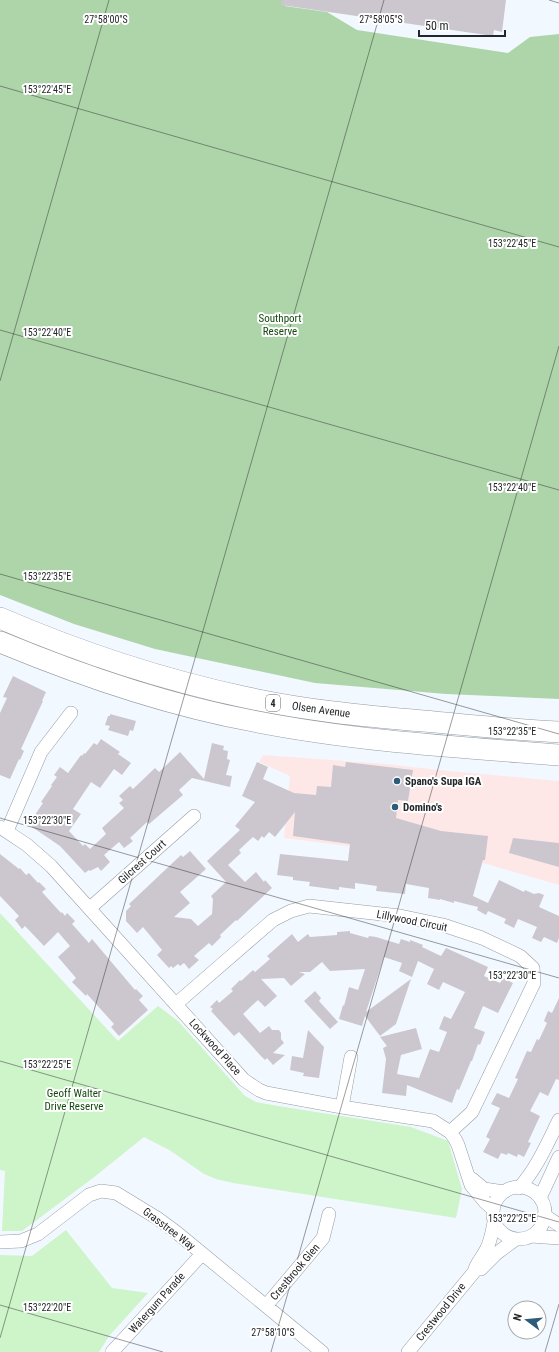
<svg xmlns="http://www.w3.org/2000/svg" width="559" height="1352" viewBox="0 0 559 1352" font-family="'Roboto Condensed',sans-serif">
<rect width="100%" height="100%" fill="#f2f8ff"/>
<path fill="#fee8e7" d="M263,755L387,764L438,770L559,781V885L483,863L284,838L290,776L259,762Z"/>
<path fill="#cef4c9" d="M0,913L118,1041L158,1006L178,1021L245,1096L256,1102L272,1105L411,1127L448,1141L462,1189L456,1218L233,1183L216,1179L204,1174L171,1151L144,1137L93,1178L22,1231H2L5,1171L0,1170Z
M66,1230L112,1288L148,1293L109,1336L99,1352H0V1255L32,1256Z"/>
<path fill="#aed5a9" d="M0,0H286L285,6L327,12L357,30L508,53L530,37L559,34V699L446,694L315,683L155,649L74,624L0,595Z"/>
<path fill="#ccc7ce" d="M282,0H506L502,32L494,30L493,36L281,5Z
M13,676L46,692L42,701H43L21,749L24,751L20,760L19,759L10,779L0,775V713L7,698L3,697Z
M110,714L136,721L133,731L130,730L128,736L108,730L110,726L105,725L108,716H110Z
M101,739L120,752L118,754L131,763L122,775L114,769L100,788L91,782L73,809L81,814L69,831L83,846L85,844L90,849L106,834L102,828L124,808L119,803L123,800L119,796L130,786L133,789L155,768L159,772L180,752L204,779L212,743L224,746L223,750L228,751L227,759L230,760L226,775L232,776L230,787L192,778L179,790L183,795L149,824L147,822L130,838L133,841L124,848L119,842L104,855L110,862L101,871L98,867L90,871L89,870L85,873L60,846L32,827L33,824L30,822L43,803L41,802L52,786L51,785L57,777L54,775L60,767L68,773L81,755L82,756L84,753L85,754L94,743L97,745Z
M257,762L268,767L263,779L294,793L316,795L317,786L331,787L333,765L345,767L346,762L413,770L408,801L398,800L396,818L441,831L488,836L485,860H483L473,896L488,903L499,880L524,892L525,890L534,894L539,893L544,895L539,907L559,916V938L557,943L544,937L541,942L532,938L537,927L518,919L514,928L504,923L506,919L488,911L486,915L477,910L478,907L454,901V903L440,899V900L428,898L429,888L406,884L405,894L376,891L377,886L355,883V889L339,887V890L309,886L310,882L293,880V877L277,875L280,854L348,861L350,844L293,836L295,812L275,837L269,832L264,838L262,836L258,841L253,837L239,850L241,853L228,865L245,882L256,872L264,882L265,880L272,888L237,921L236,920L220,935L221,937L212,946L209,943L194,956L199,960L189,969L184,963L180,966L178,964L173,968L171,966L169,968L157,955L162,950L143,927L137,933L126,921V911L131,906L129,904L181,855L183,857L190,851L206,869L180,892L190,903L174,917L191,919L198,926L212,914L213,899L211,896L226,882L207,861L240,830L235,826L255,802L242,796Z
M513,838L559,843V867L509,853Z
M0,854L19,869L20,868L26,875L29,873L38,883L39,882L46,889L42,892L61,913L62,912L65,916L67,913L75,921L72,924L89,943L92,939L135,990L136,989L143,996L139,1000L148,1010L119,1036L111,1027L114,1024L87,994L86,996L72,982L76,978L58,957L70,946L58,932L44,946L25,926L22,929L15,920L19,916L0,896Z
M350,931V933L368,938L369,936L376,937L399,944L401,939L410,942V940L423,945L422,947L441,956L446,948L488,967L484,976L500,983L503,978L513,983L498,1013L483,1006L474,1028L485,1032L480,1045L478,1044L472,1061H471L459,1090L457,1089L452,1103L407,1085L406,1096L382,1093L386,1059L383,1048L387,1046L380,1037L416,1028L422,1049L401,1055L397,1074L419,1078L430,1049L439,1052L447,1032L439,1029L444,1016L451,1019L465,992L443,982L439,990L427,984L434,969L418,961L412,977L399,971L402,963L384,957L366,1012L411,979L396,1024L380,1036L365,1016L362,1026L339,1019L343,1005L344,1006L349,987L358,990L365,969L330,971L322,962L310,972H299L305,974L291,986L284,978L261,979L277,996L265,1007L258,1000L243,1014L260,1033L269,1026L272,1030H279L281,1033V1039L284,1043L273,1053L285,1055L273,1065L267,1058L265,1060L260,1055L239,1032L234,1036L211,1011L213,1009L210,1007L217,1000L219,1003L233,991L231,989L240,980L241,981L253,970L255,972L270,959L267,956L292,934L298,942L308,934L310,937L337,935V932Z
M315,991L321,998L319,1001L338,1022L330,1029L304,1001Z
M559,998V1080L556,1079L548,1096L540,1092L530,1111L540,1116L528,1142L531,1143L524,1157L518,1154L517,1157L508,1153L507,1155L501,1153L498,1159L483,1152L490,1139L486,1137L500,1108L491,1104L497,1093L509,1098L518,1079L515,1078L527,1051L531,1052L537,1039L539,1040L547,1023L544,1021L548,1011L552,1013Z
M308,1030L324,1047L319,1078L303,1076L304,1073L290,1070L292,1056L303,1058Z"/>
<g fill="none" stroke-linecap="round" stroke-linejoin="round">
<g stroke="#969ca2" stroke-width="14">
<path id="street" d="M0,827L27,845L51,866L244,1080L259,1090L266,1093L342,1107L433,1121L450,1132L455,1139L458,1145L471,1185L485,1202L493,1209
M7,831L41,752L71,713
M90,908L194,816
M176,1004L273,920L291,911L309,906L400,916L443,925L482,938L520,956L533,968L534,983L472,1112L450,1132
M342,1107L351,1057
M472,1179L484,1189L504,1192
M493 1213a26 26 0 1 1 52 0a26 26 0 1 1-52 0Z
M519,1188C537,1168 547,1144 559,1120
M540,1198L559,1157
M544,1215L559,1225
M531,1236L559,1238
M0,1242L21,1241L38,1234L89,1195L101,1191L116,1193L157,1218L176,1232L322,1352
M481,1269L497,1253L516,1239
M266,1306L323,1238L329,1214
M112,1352L202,1254
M408,1352L474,1272C476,1263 482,1258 486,1250C491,1241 492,1232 494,1222"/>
</g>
<g stroke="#969ca2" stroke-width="22">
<path id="primary" d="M0,618C79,652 160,679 244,697C303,710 363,716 423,721C469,725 514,730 559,732
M0,642C82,676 166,705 253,721C354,741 457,747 559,755"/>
</g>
<use href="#street" stroke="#fff" stroke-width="13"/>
<use href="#primary" stroke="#fff" stroke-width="21"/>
</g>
<path fill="none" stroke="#242629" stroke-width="1" stroke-opacity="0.45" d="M549,0L559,3M0,86L559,247M0,330L559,490M0,381L109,0M0,574L559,734M0,818L559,978M0,1061L559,1222M0,1305L163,1352M0,1338L384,0M271,1352L559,346M545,1352L559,1304"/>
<g fill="#2d5b7a" stroke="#fff" stroke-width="1.5">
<circle cx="397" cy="781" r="4"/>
<circle cx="395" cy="807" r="4"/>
</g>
<g text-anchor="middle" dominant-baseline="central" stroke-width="4" stroke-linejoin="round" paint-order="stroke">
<rect fill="#fff" stroke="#666769" stroke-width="1" x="266" y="695" width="14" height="16" rx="3"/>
<g font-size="10" font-weight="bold" fill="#242629">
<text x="273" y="703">4</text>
</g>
<g font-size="11" fill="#14490f" stroke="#fff">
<text x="280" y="318">Southport<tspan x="280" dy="13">Reserve</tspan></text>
<text x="74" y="1093">Geoff Walter<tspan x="74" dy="13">Drive Reserve</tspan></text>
</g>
<g font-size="11" fill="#242629" stroke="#fff">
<text transform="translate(321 710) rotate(8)">Olsen Avenue</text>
<text transform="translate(142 862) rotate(-42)">Gilcrest Court</text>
<text transform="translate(412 921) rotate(11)">Lillywood Circuit</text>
<text transform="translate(215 1047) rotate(48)">Lockwood Place</text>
<text transform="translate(169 1229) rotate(37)">Grasstree Way</text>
<text transform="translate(295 1272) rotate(-50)">Crestbrook Glen</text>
<text transform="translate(157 1303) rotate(-48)">Watergum Parade</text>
<text transform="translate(441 1312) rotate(-51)">Crestwood Drive</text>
</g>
<g font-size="11" font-weight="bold" fill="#242629" stroke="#fff" text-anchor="start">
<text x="405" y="781">Spano's Supa IGA</text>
<text x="403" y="807">Domino's</text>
</g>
</g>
<g font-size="10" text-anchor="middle" fill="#242629" stroke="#fff" stroke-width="4" stroke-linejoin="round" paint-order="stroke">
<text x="106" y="23">27°58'00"S</text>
<text x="381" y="23">27°58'05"S</text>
<text x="47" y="93">153°22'45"E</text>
<text x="512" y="247">153°22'45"E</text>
<text x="47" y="336">153°22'40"E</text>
<text x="512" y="491">153°22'40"E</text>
<text x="47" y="580">153°22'35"E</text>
<text x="512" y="735">153°22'35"E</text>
<text x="47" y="824">153°22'30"E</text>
<text x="512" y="979">153°22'30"E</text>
<text x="47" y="1068">153°22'25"E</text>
<text x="512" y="1222">153°22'25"E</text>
<text x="47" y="1311">153°22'20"E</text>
<text x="273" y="1336">27°58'10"S</text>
</g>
<g transform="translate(527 1320) rotate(286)"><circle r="19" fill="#ffffff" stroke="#a7a8a9"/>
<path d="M0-3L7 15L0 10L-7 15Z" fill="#2d5b7a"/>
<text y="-6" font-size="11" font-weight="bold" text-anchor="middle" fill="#242629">N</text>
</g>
<path d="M419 30v6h86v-6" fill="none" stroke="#242629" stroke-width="2"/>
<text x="425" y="30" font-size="12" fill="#242629" stroke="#ffffff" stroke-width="3" paint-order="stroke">50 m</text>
</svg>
